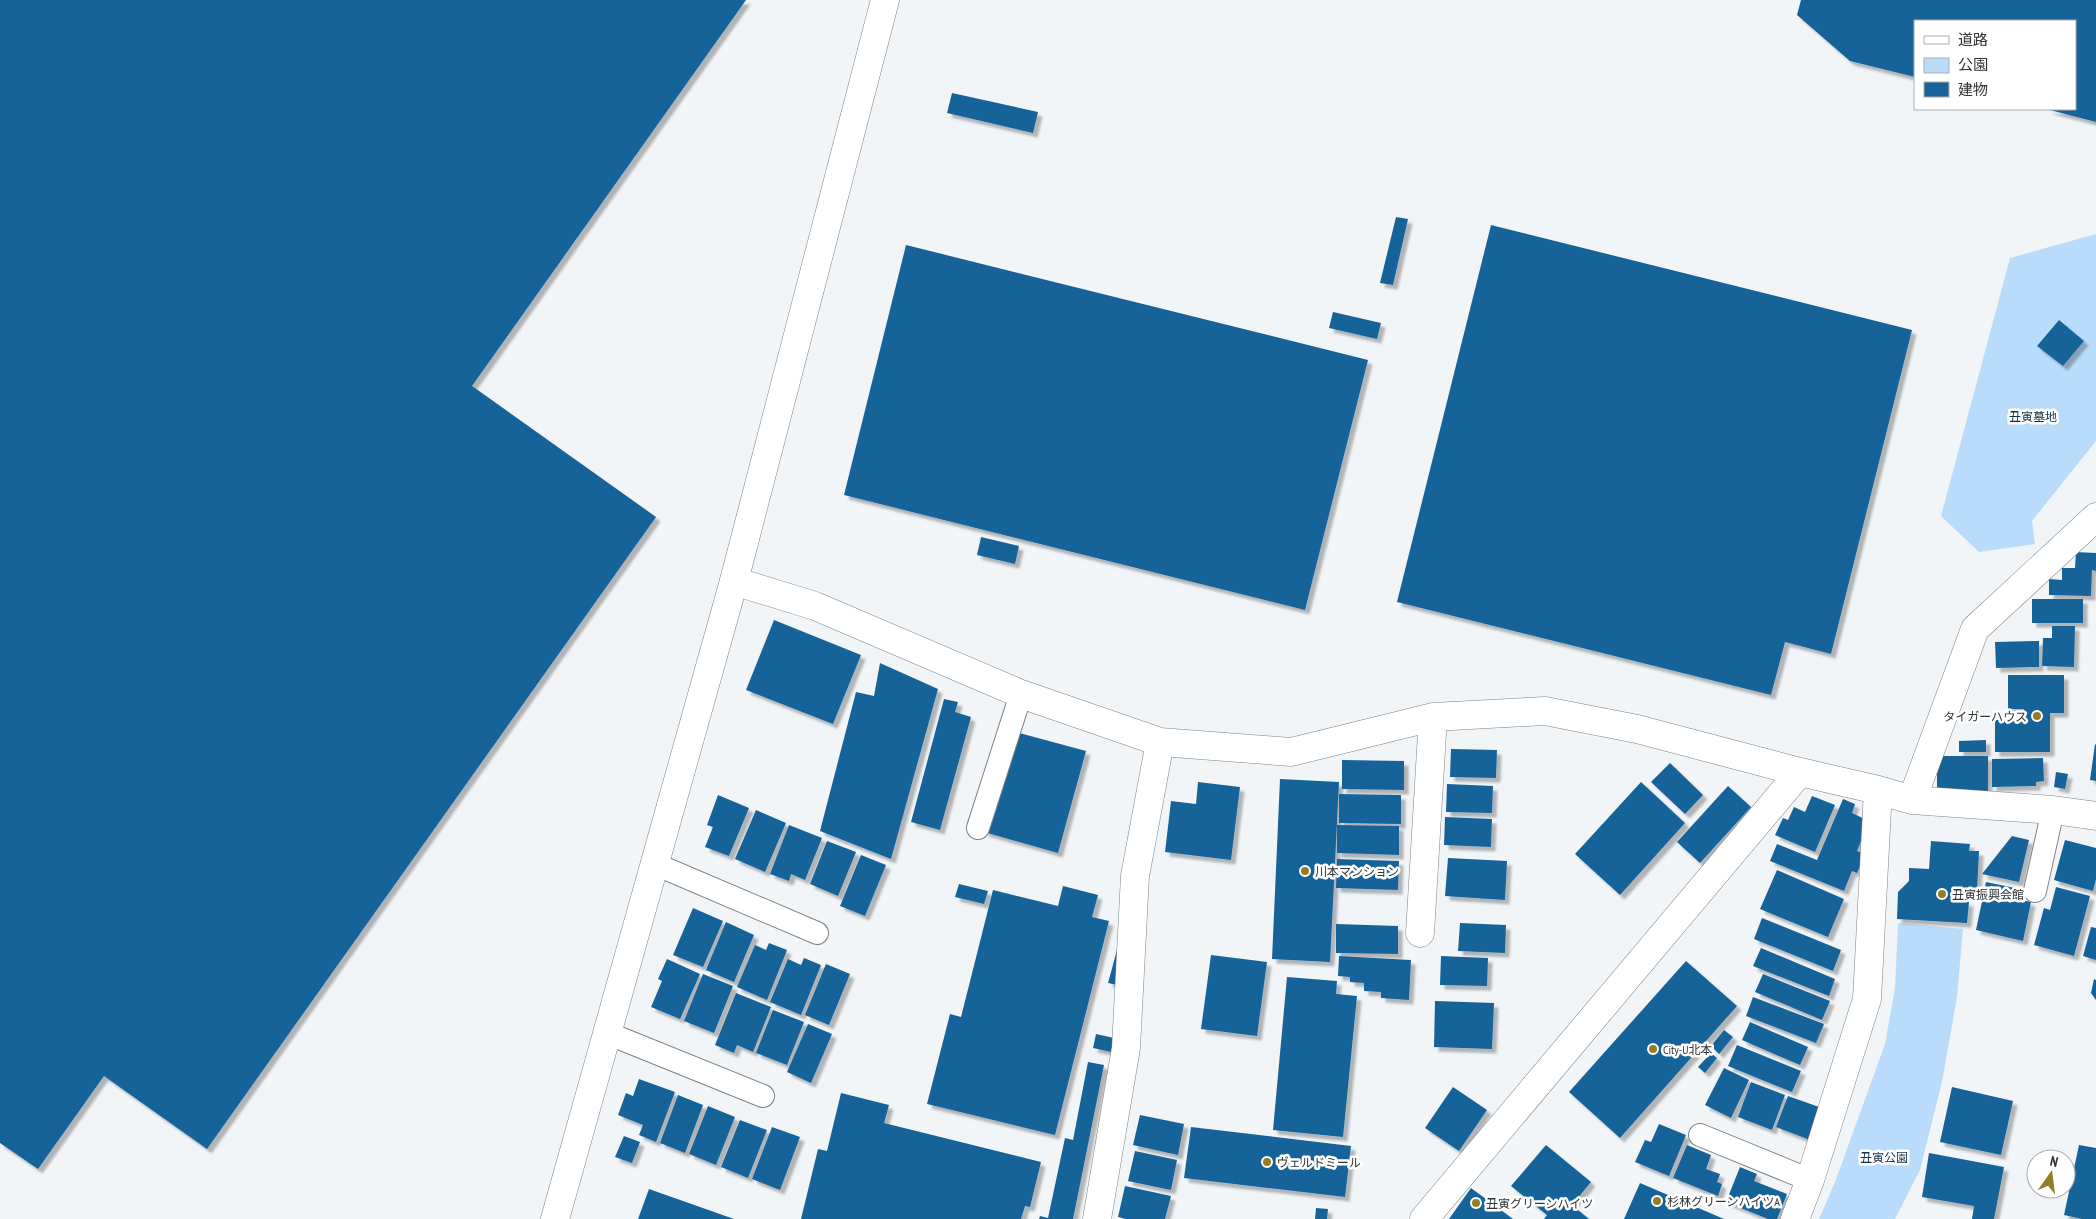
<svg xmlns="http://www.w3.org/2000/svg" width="2096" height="1219" viewBox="0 0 2096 1219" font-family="'PT Sans Narrow','Noto Sans JP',sans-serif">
<defs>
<filter id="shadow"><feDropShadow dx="4.5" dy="4.5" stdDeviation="1" flood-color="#0004"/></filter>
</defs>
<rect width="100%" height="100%" fill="#f1f5f8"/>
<path fill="#badcfb" d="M2096,234V441L2032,521L2035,544L1979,552L1941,516L2010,258Z
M1898,923L1963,929L1957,997L1942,1082L1920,1170L1895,1219H1819L1835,1182L1885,1044L1895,988Z"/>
<path fill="#18639a" filter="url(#shadow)" d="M0,0H746L472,386L656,517L207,1149L104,1076L38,1169L0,1143Z
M1801,0H2096V122L2046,109H2075V21H1915V77L1850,61L1797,15Z
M952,93L1038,112L1033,133L947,113Z
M1396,217L1408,219L1393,285L1380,283Z
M1491,225L1912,330L1831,654L1785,642L1771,695L1397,602Z
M906,245L1368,360L1305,610L844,495Z
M1333,312L1381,323L1377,339L1329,328Z
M2059,320L2084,341L2063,366L2037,346Z
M981,537L1019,546L1015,564L977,555Z
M2076,552L2096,553V571L2092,570L2091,596L2049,595V579L2062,580V568H2075Z
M2032,599H2083V623H2032Z
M774,620L861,655L833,724L746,690Z
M2052,626H2075L2074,667L2042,666L2043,638H2052Z
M2039,641V667L1996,668L1995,642Z
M880,663L938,689L891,859L820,831L856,692L874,696Z
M2008,675H2064V713H2050V752H1995V720H2023L2024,709H2008Z
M944,699L958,702L955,712L971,717L940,830L911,822Z
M1012,731L1086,751L1058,853L984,832Z
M1986,740V752H1959V741Z
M2095,744L2096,745V781L2090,780Z
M1451,749L1497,750L1496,778L1450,777Z
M1937,756H1988V791H1937Z
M2043,758L2044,781L2036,782V786L1992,787V759Z
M1342,760L1404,761V790L1342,789Z
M1670,763L1703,795L1685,814L1651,782Z
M2056,772L2068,774L2065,789L2054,787Z
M1280,779L1339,782L1330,962L1272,959Z
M1198,782L1240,787L1231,860L1165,852L1171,801L1196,804Z
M1641,782L1685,823L1620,895L1575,854Z
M1447,784L1493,786L1492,813L1446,812Z
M1728,786L1751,807L1700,863L1677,842Z
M1339,794L1401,795V824L1339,823Z
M718,795L749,808L729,856L705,847L713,827L707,825Z
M1812,796L1835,805L1815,852L1775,835L1783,818L1788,820L1794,807L1805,812Z
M1843,799L1855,804L1852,813L1869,821L1857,851L1865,854L1857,873L1852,871L1844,891L1770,861L1777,844L1817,860Z
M756,810L786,823L765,872L735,859Z
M1445,817L1492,819L1491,847L1444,845Z
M789,825L822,838L805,880L791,874L789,881L770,874Z
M1337,825L1399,826V855L1337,853Z
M2012,836L2029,840L2019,882L1982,874Z
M2065,840L2096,848V879L2093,891L2054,880Z
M827,841L856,852L838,896L810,884Z
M1931,841L1970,844L1969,851H1979L1977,891L1963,890L1962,901L1969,902L1967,923L1897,919L1898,892L1909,881V868L1929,869Z
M861,855L886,865L865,916L840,906Z
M1448,858L1507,861L1505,900L1445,896Z
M1337,859L1399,861L1398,890L1336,888Z
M1777,870L1844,899L1828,937L1760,909Z
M1986,882L2015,888L2013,898L2031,902L2023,941L1976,930Z
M959,884L988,891L984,904L955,897Z
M1063,886L1098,895L1092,917L1109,921L1055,1135L927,1104L950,1014L961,1017L993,890L1058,906Z
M2056,887L2090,896L2074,956L2034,945L2044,908L2050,910Z
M693,908L723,921L703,967L673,955Z
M1762,918L1841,950L1833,971L1754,939Z
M726,922L754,935L734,982L706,970Z
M1460,923L1506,925L1505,953L1458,951Z
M1336,924L1398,926V954L1336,953Z
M2091,927L2096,928V960L2083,956Z
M769,943L787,950L767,1000L737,987L755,945L766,950Z
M1761,948L1835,979L1829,996L1753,966Z
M1117,950L1126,952L1117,985L1108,983Z
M1211,955L1267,962L1257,1036L1201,1029Z
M1339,956L1411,960L1409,1000L1381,998V992L1364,991V983L1350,982V977L1338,976Z
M1441,956L1488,958L1487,986L1440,985Z
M804,958L821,965L801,1015L770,1002L788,959L801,965Z
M667,959L700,974L680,1019L651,1007L662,981L658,979Z
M1686,961L1737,1006L1620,1138L1569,1092Z
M826,964L850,974L829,1025L805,1015Z
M703,974L733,986L714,1033L684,1021Z
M1763,974L1830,1001L1822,1020L1755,992Z
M1287,977L1337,981L1336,994L1357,996L1343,1137L1273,1130Z
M2094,979L2096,980V1000L2091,993Z
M736,993L771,1007L753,1052L737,1045L734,1053L715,1045Z
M1753,997L1824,1024L1816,1043L1746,1016Z
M1435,1001L1494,1003L1492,1049L1434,1047Z
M773,1010L804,1022L787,1065L756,1053Z
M1750,1022L1808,1047L1800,1065L1742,1040Z
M808,1024L832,1034L811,1083L787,1072Z
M1724,1030L1733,1037L1719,1054L1711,1046Z
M1096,1034L1114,1038L1111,1052L1093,1048Z
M1737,1045L1801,1071L1792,1092L1728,1066Z
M1711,1053L1717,1058L1705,1073L1698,1067Z
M1088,1062L1104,1065L1073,1219H1039L1040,1216L1048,1218L1065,1138L1073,1140Z
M1724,1068L1749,1080L1731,1118L1705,1105Z
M639,1079L675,1092L656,1142L639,1135L643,1125L618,1115L626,1093L633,1096Z
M1751,1082L1785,1095L1772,1130L1738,1117Z
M1453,1087L1487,1110L1459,1151L1425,1128Z
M1952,1087L2013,1101L2001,1155L1940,1142Z
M841,1093L889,1105L884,1123L1041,1162L1030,1207L1025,1206L1021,1219H801L818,1149L827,1151Z
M678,1095L703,1105L685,1153L660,1143Z
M1788,1096L1822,1108L1810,1140L1776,1127Z
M708,1106L735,1117L716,1165L689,1154Z
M1140,1115L1184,1124L1178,1155L1133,1145Z
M740,1120L767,1130L748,1178L721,1167Z
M1659,1124L1686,1135L1669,1176L1635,1162L1645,1140L1651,1142Z
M772,1127L800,1137L780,1190L752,1179Z
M1191,1127L1351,1146L1345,1197L1184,1178Z
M624,1136L640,1142L632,1163L615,1157Z
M1546,1145L1591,1182L1572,1205L1589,1219H1544L1547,1215L1511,1186Z
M1687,1145L1711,1155L1706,1169L1720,1174L1717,1182L1722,1184L1718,1196L1673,1178Z
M2079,1145L2096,1148V1219H2082L2064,1215Z
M1135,1151L1177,1160L1171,1190L1128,1181Z
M1929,1153L2004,1167L1994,1219H1972L1974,1206L1922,1197Z
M1740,1167L1757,1174L1754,1181L1787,1194L1777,1219H1768L1726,1202Z
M1640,1183L1724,1219H1624Z
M1125,1186L1171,1196L1165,1219H1126L1118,1217Z
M1471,1188L1513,1219H1449Z
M649,1189L734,1219H638Z
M1316,1208L1328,1209L1327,1219H1315Z"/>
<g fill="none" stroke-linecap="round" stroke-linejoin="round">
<g stroke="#7f8285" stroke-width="24">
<path id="service" d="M978,828L1021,694
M655,864L817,933
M2035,891L2053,810
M607,1033L763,1096
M1700,1135L1810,1180"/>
</g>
<g stroke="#7f8285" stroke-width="29">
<path id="minor" d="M734,581L815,606L1021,694L1160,742L1291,752L1433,717L1545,711L1637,729L1800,772L1878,790L1912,800L2053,810L2096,816
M1912,800L1975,629L2096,517
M1420,933L1433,717
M1097,1219L1126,1048L1135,876L1160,742
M1424,1219L1800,772
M1795,1219L1810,1180L1867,999L1878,790"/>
</g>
<g stroke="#7f8285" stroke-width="29">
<path id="tertiary" d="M555,1219L734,581L885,0"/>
</g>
<use href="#service" stroke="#fff" stroke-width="22"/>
<use href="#minor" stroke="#fff" stroke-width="28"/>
<use href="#tertiary" stroke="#fff" stroke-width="28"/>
</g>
<g fill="#927e25" stroke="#fff" stroke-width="2">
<circle cx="2037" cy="716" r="5"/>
<circle cx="1305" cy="871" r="5"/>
<circle cx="1942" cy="894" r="5"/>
<circle cx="1653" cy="1049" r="5"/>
<circle cx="1267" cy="1162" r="5"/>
<circle cx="1657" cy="1201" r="5"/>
<circle cx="1476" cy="1203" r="5"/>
</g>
<g text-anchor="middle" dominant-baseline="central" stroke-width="5" stroke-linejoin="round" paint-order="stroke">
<g font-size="12" fill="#133149" stroke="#fff">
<text x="2033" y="416">丑寅墓地</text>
<text x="1884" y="1157">丑寅公園</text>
</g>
<g font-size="12" fill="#313334" stroke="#fff" text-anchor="start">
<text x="2027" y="716" text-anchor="end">タイガーハウス</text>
<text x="1315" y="871">川本マンション</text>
<text x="1952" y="894">丑寅振興会館</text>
<text x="1663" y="1049">City-U北本</text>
<text x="1277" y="1162">ヴェルドミール</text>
<text x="1667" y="1201">杉林グリーンハイツA</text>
<text x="1486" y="1203">丑寅グリーンハイツ</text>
</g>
</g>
<rect x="1914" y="20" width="162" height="90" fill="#ffffff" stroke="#adadae"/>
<rect x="1924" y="36" width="25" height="8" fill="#ffffff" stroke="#adadae"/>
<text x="1958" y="45" font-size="15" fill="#313334">道路</text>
<rect x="1924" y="58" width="25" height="15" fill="#badcfb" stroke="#adadae"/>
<text x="1958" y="70" font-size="15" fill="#313334">公園</text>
<rect x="1924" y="82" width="25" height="15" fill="#18639a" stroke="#adadae"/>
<text x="1958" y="95" font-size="15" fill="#313334">建物</text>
<g transform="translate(2051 1174) rotate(14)"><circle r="24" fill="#ffffff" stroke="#adadae"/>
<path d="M0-4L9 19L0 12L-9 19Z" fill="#927e25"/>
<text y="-8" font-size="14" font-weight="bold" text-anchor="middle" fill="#313334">N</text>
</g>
</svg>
